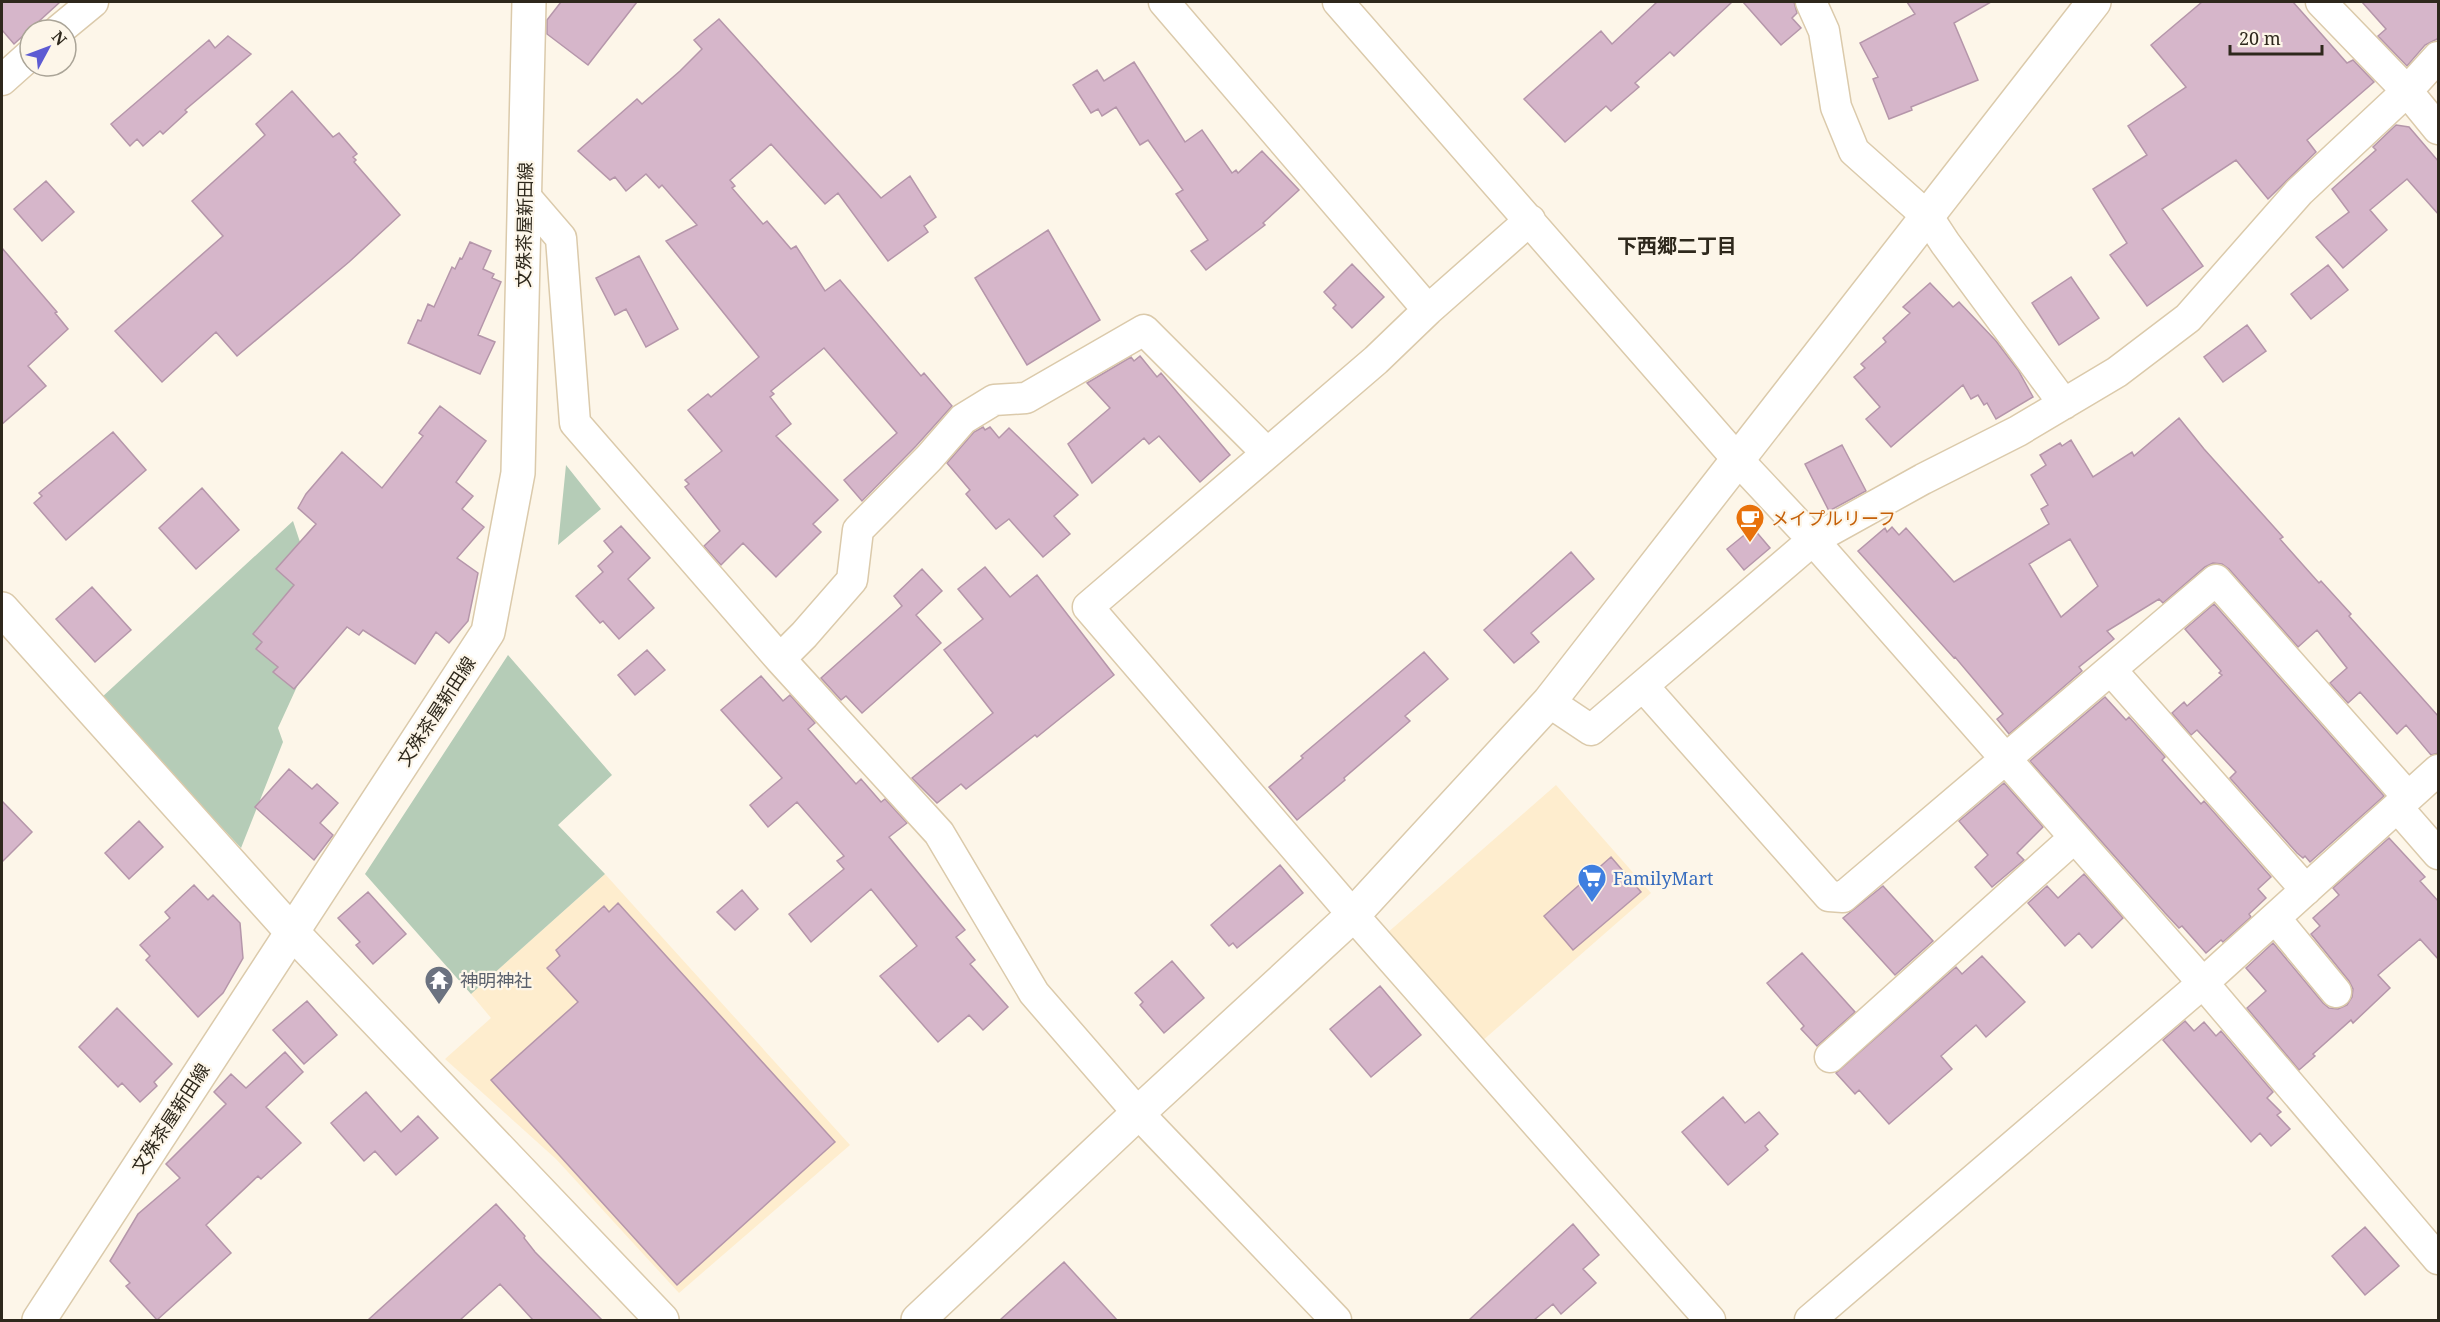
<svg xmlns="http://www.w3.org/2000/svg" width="2440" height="1322" viewBox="0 0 2440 1322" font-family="'Noto Serif','Noto Sans JP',serif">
<rect width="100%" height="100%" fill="#fdf6e9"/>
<path fill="#feedce" d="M1556,785L1651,893L1481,1042L1386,934Z
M605,874L850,1145L679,1293L556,1159L445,1059L491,1018L471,994Z"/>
<path fill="#b5ccb7" d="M566,465L601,509L558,545Z
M293,521L305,557L300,680L278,728L283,742L241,848L101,698Z
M508,655L612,775L558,825L605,874L471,994L365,874Z"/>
<path fill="#d6b6ca" stroke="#b596aa" stroke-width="1.5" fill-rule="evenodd" d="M2,2H60L14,44L2,30Z
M561,2H637L588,65L547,34V20Z
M1657,2H1732L1674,56L1670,52L1635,83L1639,87L1611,111L1606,106L1565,142L1524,99L1601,31L1612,44Z
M1743,2H1794L1797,13L1792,18L1801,28L1781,45Z
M1907,2H1991L1954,23L1978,80L1911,107L1912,110L1889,119L1873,79L1878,77L1860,43L1915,14Z
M2202,2H2293L2347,63L2353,60L2374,82L2307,140L2316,152L2268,199L2236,160L2162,209L2203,266L2147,306L2110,255L2127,243L2093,189L2147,155L2128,126L2186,87L2151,45Z
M2362,2H2439V38L2425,45L2407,66L2378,36L2386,29Z
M719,19L881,198L910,176L936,217L924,226L928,232L888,261L838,193L825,204L771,144L730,180L735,186L732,188L763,224L767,221L791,249L796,246L825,291L840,280L921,376L924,373L952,406L916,446L862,501L844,480L897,433L824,348L771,391L774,394L770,397L791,424L776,436L838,500L813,524L821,532L776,577L743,543L721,565L704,546L720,531L685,487L689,484L685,480L722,451L688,410L708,394L711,397L759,357L666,241L697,225L662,185L659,188L646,174L626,191L615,177L610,180L578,151L637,99L642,104L680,71L702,49L694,40Z
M228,36L251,54L185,110L187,112L163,134L160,131L143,146L137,139L130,146L111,124L209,40L215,48Z
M1134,62L1185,142L1202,130L1232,173L1236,170L1238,173L1262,151L1299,190L1263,223L1265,225L1206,270L1191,251L1208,240L1176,194L1183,190L1148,140L1140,145L1116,107L1102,116L1098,109L1091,113L1073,85L1097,70L1104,81Z
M292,91L333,137L339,133L357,154L353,157L356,160L354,162L400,215L349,262L237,356L216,332L162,382L115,331L223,236L192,201L265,135L256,124Z
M2396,125L2409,127L2439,162V215L2407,179L2370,210L2387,230L2343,268L2316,237L2349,212L2332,189L2376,150L2373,147Z
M46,181L74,212L42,241L14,209Z
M1048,230L1100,320L1027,365L975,278Z
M470,242L491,251L483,269L494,274L492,278L501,282L478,335L495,342L480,374L408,343L418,320L421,321L428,304L434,307L452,267L455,269L460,258L462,259Z
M2,248L57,312L55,313L68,329L28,366L46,386L2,424Z
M639,256L678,329L646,347L626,309L615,315L596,278Z
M1352,264L1384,297L1352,328L1333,308L1336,305L1324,292Z
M2328,265L2348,290L2311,319L2291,294Z
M2071,277L2099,318L2059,345L2032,303Z
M1930,283L1953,307L1959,302L1996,341L2018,370L2033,397L1996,419L1987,403L1984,405L1978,395L1971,399L1963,385L1891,447L1866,419L1880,407L1854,377L1865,368L1861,364L1886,342L1883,338L1910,313L1903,307Z
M2247,325L2266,351L2223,382L2204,357Z
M1140,356L1157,377L1161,373L1230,455L1200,482L1159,436L1149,444L1144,438L1092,483L1068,444L1110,408L1087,383L1131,357L1134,361Z
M440,406L486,441L456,482L473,496L462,509L484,527L457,558L478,573L468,621L449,643L436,632L415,664L363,630L359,635L347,627L294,689L273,672L278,667L256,649L262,642L253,634L294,585L276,569L316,524L298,508L306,494L342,452L382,488L423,436L419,433Z
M2179,418L2204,449L2283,537L2280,539L2319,583L2321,581L2351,614L2349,616L2439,717V753L2431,755L2406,725L2397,734L2360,692L2348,703L2330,683L2347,668L2317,630L2298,647L2229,569L2222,564L2213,563L2205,567L2163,603L2159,599L2107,631L2114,639L2079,667L2082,671L2009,734L1997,719L2003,714L1955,657L1954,658L1858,551L1885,528L1887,532L1892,527L1899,535L1906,528L1954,582L2049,524L2041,509L2048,505L2031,475L2046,465L2040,455L2060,443L2062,446L2071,440L2093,477L2132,452L2134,456ZM2070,539L2098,586L2061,617L2029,564Z
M983,427L985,430L990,427L999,438L1009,428L1078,495L1054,516L1070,534L1043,557L1009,519L996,529L966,494L970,490L947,463L974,432Z
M113,432L146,470L66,540L34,503L42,496L39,493Z
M1842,445L1866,491L1829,511L1805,464Z
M202,488L239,530L196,569L159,528Z
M621,526L650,558L628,579L654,608L619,639L603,621L600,623L576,596L603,572L598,566L613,552L604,541Z
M1753,528L1770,548L1744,570L1727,549Z
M1571,552L1594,579L1531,633L1539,642L1514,663L1484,630Z
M985,567L1010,597L1037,575L1114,675L1037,737L1035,735L966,789L961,784L937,803L912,778L993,713L944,650L983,619L958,589Z
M922,569L942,591L916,615L941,643L862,713L846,696L841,700L821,678L902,606L894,596Z
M92,587L131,630L95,662L56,619Z
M2214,604L2384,796L2310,862L2305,856L2303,858L2297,853L2230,778L2236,772L2197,730L2191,735L2172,713L2184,702L2187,706L2222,675L2219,673L2221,671L2185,629Z
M647,650L665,670L635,695L618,675Z
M1424,652L1448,679L1405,716L1410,721L1344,778L1345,780L1297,820L1269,787L1303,758L1301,756Z
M761,676L783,701L790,695L815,723L808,729L856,784L861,779L881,802L885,799L907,823L889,837L965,930L956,937L975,960L970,964L1008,1007L983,1030L969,1015L938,1042L880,976L917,946L871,889L811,942L789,914L844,869L837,861L844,856L797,802L768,827L750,805L782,778L721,710Z
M2105,697L2126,720L2129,717L2165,757L2162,760L2201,804L2204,801L2271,877L2258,889L2266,898L2249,914L2251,917L2223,942L2221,940L2206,953L2182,926L2179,928L2165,913L2030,761Z
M289,769L312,789L317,784L338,803L320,823L333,835L314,860L255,807Z
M2004,783L2043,827L2017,853L2024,860L1992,887L1975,867L1988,855L1959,821Z
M2,801L32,832L2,862Z
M139,821L163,847L129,879L105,853Z
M2389,838L2425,877L2420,881L2439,902V960L2420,939L2378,975L2390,988L2353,1023L2351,1020L2313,1054L2315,1056L2299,1070L2247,1008L2266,991L2246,968L2273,943L2323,1003L2329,1008L2338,1009L2347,1005L2352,997L2353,989L2349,981L2311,934L2320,926L2313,918L2339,895L2333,888Z
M1611,857L1641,892L1573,950L1544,916Z
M1280,865L1303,893L1237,948L1233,943L1229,946L1211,925Z
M2084,874L2123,918L2092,948L2079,933L2065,946L2028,903L2047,886L2058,898Z
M194,885L208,900L213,895L240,923L243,958L223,993L198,1017L146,960L150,956L140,945L170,918L165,912Z
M1883,886L1933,941L1895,975L1843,918Z
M742,890L758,909L735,930L717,912Z
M368,892L406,934L373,964L356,945L360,942L338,918Z
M618,903L835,1142L677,1285L491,1080L578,1002L547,968L560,956L556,950L604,906L609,912Z
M1802,953L1855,1012L1817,1046L1801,1029L1804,1026L1767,983Z
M1982,956L2025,1002L1986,1037L1976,1025L1941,1056L1952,1069L1889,1124L1859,1090L1855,1094L1836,1073L1956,967L1962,974Z
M1172,961L1204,998L1164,1033L1140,1005L1143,1002L1135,993Z
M1380,986L1421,1035L1371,1077L1330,1029Z
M307,1001L337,1035L304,1064L273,1030Z
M117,1008L172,1064L154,1082L157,1086L140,1102L122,1083L118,1087L79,1047Z
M2185,1021L2194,1031L2204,1022L2216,1036L2221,1031L2273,1092L2267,1098L2281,1112L2277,1115L2290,1129L2271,1146L2260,1133L2251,1142L2163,1040Z
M285,1052L303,1072L266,1107L301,1143L261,1179L258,1176L206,1225L231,1253L157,1320L126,1286L130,1283L110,1261L138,1214L180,1178L166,1164L226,1104L214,1092L231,1074L246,1088Z
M366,1092L401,1132L418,1116L438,1138L396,1175L375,1151L364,1161L331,1123Z
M1723,1097L1745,1123L1759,1112L1778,1134L1765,1146L1768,1150L1728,1185L1682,1132Z
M496,1204L525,1236L524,1238L535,1252L602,1320H533L500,1284L460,1320H368Z
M1573,1224L1599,1255L1583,1269L1596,1283L1561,1314L1553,1304L1534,1320H1469Z
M2365,1227L2399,1266L2365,1295L2332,1256Z
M1064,1262L1117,1320H1000Z"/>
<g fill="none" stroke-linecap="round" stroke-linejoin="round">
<g stroke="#dbcaab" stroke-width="33">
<path id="minor" d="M1164,2L1428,310
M1338,2L1738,460L1813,540L2203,983L2438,1259
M1811,2L1824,31L1836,107L1854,151L1928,217L1945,243L2064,404
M2321,2L2407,91L2438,129
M59,30L93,2
M2,80L30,55
M524,195L561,238L575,423L780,659L939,833L1034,993L1138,1113L1336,1320
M1530,220L1428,310L1376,360L1088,607L1353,915L1710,1320
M780,659L804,635L852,580L858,530L929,458L963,419L994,400L1026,398L1144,330L1267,453
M2111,670L2306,890
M1643,686L1829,896L1843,897L2216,580L2408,797
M1549,702L1591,730L1813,540L1923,479L2018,431L2117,372L2188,318L2299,192L2407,91L2438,57
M2397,807L2438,854
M2275,918L2336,992
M1830,1057L2074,838
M1810,1320L2203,983L2438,770"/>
</g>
<g stroke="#dbcaab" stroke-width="36">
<path id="tertiary" d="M2,609L292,932L662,1320
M918,1320L1138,1113L1353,915L1549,702L2094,2"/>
</g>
<g stroke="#dbcaab" stroke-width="36">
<path id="secondary" d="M39,1320L488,632L518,473L529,2"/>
</g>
<use href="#minor" stroke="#fff" stroke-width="30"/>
<use href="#tertiary" stroke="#fff" stroke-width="33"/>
<use href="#secondary" stroke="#fff" stroke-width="33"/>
</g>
<defs>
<g id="cafe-pin" transform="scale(1.5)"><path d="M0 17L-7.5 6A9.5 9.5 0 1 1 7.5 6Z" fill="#e8710a" stroke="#fdf6e9"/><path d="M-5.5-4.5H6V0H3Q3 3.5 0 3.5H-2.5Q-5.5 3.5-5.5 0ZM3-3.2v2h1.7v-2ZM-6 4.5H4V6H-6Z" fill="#fff"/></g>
<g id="supermarket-pin" transform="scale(1.5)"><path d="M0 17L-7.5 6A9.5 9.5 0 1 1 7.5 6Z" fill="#3f7fe0" stroke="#fdf6e9"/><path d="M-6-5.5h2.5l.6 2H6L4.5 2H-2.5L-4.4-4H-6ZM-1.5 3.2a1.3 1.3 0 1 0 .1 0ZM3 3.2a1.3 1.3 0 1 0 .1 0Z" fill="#fff"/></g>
<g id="temple-pin" transform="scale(1.5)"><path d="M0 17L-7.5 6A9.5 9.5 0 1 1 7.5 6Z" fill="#6b7280" stroke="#fdf6e9"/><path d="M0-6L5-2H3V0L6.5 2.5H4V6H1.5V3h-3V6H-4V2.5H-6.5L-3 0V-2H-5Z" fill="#fff"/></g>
</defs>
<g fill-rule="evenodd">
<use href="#cafe-pin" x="1750" y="518"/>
<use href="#supermarket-pin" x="1592" y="878"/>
<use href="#temple-pin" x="439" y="980"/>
</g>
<g text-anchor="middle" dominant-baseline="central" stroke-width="4.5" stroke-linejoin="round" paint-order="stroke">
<g font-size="18" fill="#2e281c" stroke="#fdf6e9">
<text transform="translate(524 225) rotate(-89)">文殊茶屋新田線</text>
<text transform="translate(436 711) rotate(-57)">文殊茶屋新田線</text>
<text transform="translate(170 1118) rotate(-57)">文殊茶屋新田線</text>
</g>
<g font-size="18" fill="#c56008" stroke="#fdf6e9" text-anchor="start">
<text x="1771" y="518">メイプルリーフ</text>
</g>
<g font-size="18" fill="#366cbe" stroke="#fdf6e9" text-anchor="start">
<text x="1613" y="878">FamilyMart</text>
</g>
<g font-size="18" fill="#5b616d" stroke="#fdf6e9" text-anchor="start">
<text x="460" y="980">神明神社</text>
</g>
<g font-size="20" font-weight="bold" fill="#2e281c" stroke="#fdf6e9">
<text x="1677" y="245">下西郷二丁目</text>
</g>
</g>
<rect width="2440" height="1322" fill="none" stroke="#2e281c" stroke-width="6"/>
<g transform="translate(48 48) rotate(49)"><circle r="28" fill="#fdf6e9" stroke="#aaa497" stroke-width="1.5"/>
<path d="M0-4.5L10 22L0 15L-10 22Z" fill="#5d5bd3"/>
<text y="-9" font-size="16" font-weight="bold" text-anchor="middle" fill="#2e281c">N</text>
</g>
<path d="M2230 45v9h92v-9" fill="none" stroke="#2e281c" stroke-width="3"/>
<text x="2239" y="45" font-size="18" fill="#2e281c" stroke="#fdf6e9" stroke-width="4.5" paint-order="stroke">20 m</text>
</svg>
